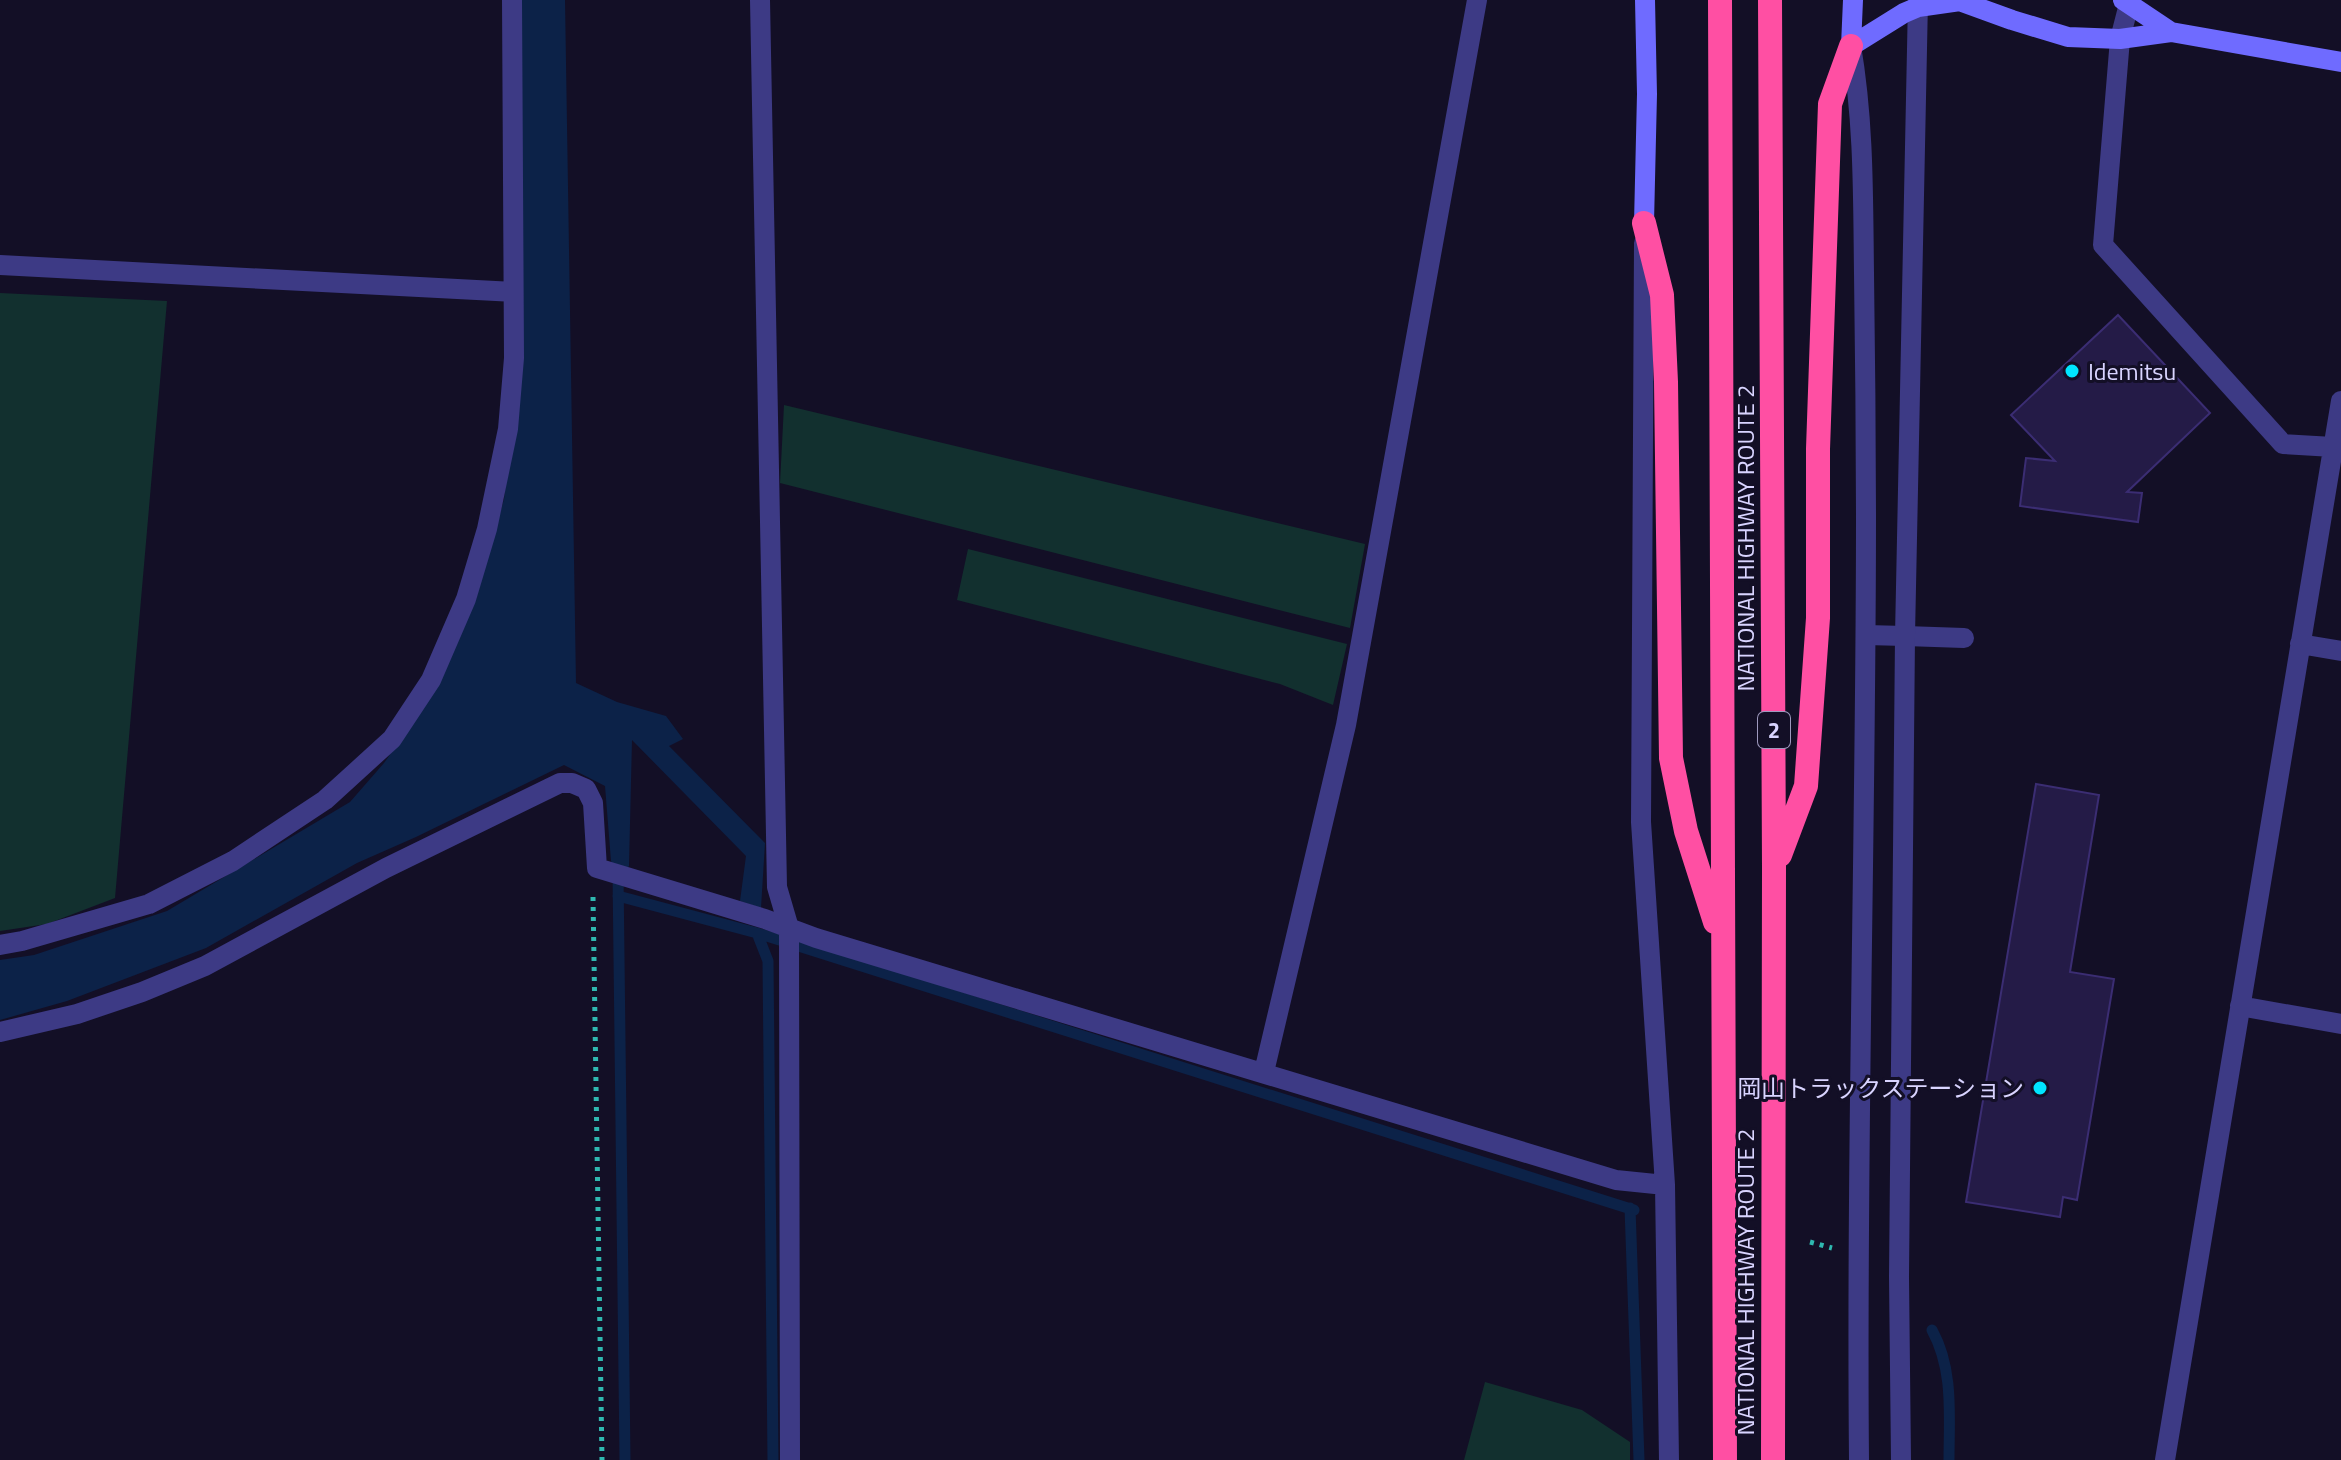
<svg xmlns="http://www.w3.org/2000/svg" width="2341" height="1460" viewBox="0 0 2341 1460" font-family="'Titillium Web','Noto Sans JP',sans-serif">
<rect width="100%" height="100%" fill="#130f26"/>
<path fill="#12302f" d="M0,293L167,301L115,898L47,924L0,931Z
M784,405L1365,544L1350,628L780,483Z
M968,549L1347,644L1333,705L1280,684L957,600Z
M1485,1382L1582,1410L1630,1442V1460H1464Z"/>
<path fill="#0c2248" d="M519,0H565L576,683L617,702L666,716L683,739L669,746L765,843L761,908L740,901L746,856L632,740L629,866L625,871L614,868L611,861L605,786L564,765L416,837L357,863L206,948L67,1001L0,1020V960L34,955L167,911L350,802L384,763L430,698L476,599L504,499L519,369Z"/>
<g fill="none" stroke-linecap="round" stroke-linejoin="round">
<path stroke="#0c2248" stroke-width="11" d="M618,873L625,1460
M618,896L757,933L768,961L773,1460
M757,933L1634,1210
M1630,1208L1639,1460
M1932,1330C1954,1370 1949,1416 1949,1460"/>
</g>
<path fill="#241b47" stroke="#3b2d73" stroke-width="2" d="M2118,315L2210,413L2127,492L2142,493L2138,522L2020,506L2026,458L2055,461L2011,415Z
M2036,784L2099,795L2070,972L2114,979L2077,1200L2063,1197L2060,1217L1966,1202Z"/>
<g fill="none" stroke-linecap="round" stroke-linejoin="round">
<path stroke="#2fb8b0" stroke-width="5" stroke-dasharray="4 6" stroke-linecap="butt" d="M593,897L602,1460
M1810,1242L1832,1248"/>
<path stroke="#3d3a85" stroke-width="20" d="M2129,4L2120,39L2103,245L2283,444L2333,447
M1905,636L1964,638
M2300,644L2341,651
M2240,1006L2341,1024
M2165,1460L2341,401"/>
<path stroke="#3d3a85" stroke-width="20" d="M760,0L777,887L789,928L790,1460
M1851,46C1864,122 1863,197 1864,273C1865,354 1866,434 1866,515C1866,830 1856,1145 1859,1460
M1644,243L1641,822L1665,1185L1669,1460
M0,265L513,292
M1866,635L1905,636
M0,945L22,941L149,904L233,861L325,800L392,739L431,680L466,599L487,529L508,429L514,358L512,0
M0,1032L77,1014L142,992L205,966L386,868L560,783H572L586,789L593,803L597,868L765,919L816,938L1616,1180L1665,1185
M1264,1072L1346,725L1477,0
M1901,1460L1899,1277L1905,636L1918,0"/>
<path stroke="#6f6bff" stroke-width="20" d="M1957,0L2012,20L2068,37L2120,39L2171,32L2341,62
M2123,0L2171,32
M1851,46L1904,13L1918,7L1960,1
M1851,46L1853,0
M1644,223L1647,94L1645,0"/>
<path stroke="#ff4fa3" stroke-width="24" d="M1720,0L1725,1460
M1770,0L1774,868L1773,1460
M1644,223L1662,295L1666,382L1671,758L1686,831L1715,922
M1780,855L1806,786L1818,618V449L1830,104L1851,46"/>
</g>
<g fill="#00e5ff" stroke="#130f26" stroke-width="3">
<circle cx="2072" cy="371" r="8"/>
<circle cx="2040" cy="1088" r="8"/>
</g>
<g text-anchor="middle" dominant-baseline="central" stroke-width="6" stroke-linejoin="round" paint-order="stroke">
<rect fill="#130f26" stroke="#9e99be" stroke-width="2" x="1758" y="712" width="32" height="36" rx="6"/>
<g font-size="22" font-weight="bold" fill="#d9d4ff">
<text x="1774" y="730">2</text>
</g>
<g font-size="24" fill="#d9d4ff" stroke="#130f26" text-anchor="start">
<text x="2088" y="371">Idemitsu</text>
<text x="2024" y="1088" text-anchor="end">岡山トラックステーション</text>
</g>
<g font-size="24" fill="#d9d4ff" stroke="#130f26">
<text transform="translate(1745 538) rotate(-90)">NATIONAL HIGHWAY ROUTE 2</text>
<text transform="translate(1745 1282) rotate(-90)">NATIONAL HIGHWAY ROUTE 2</text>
</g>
</g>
</svg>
